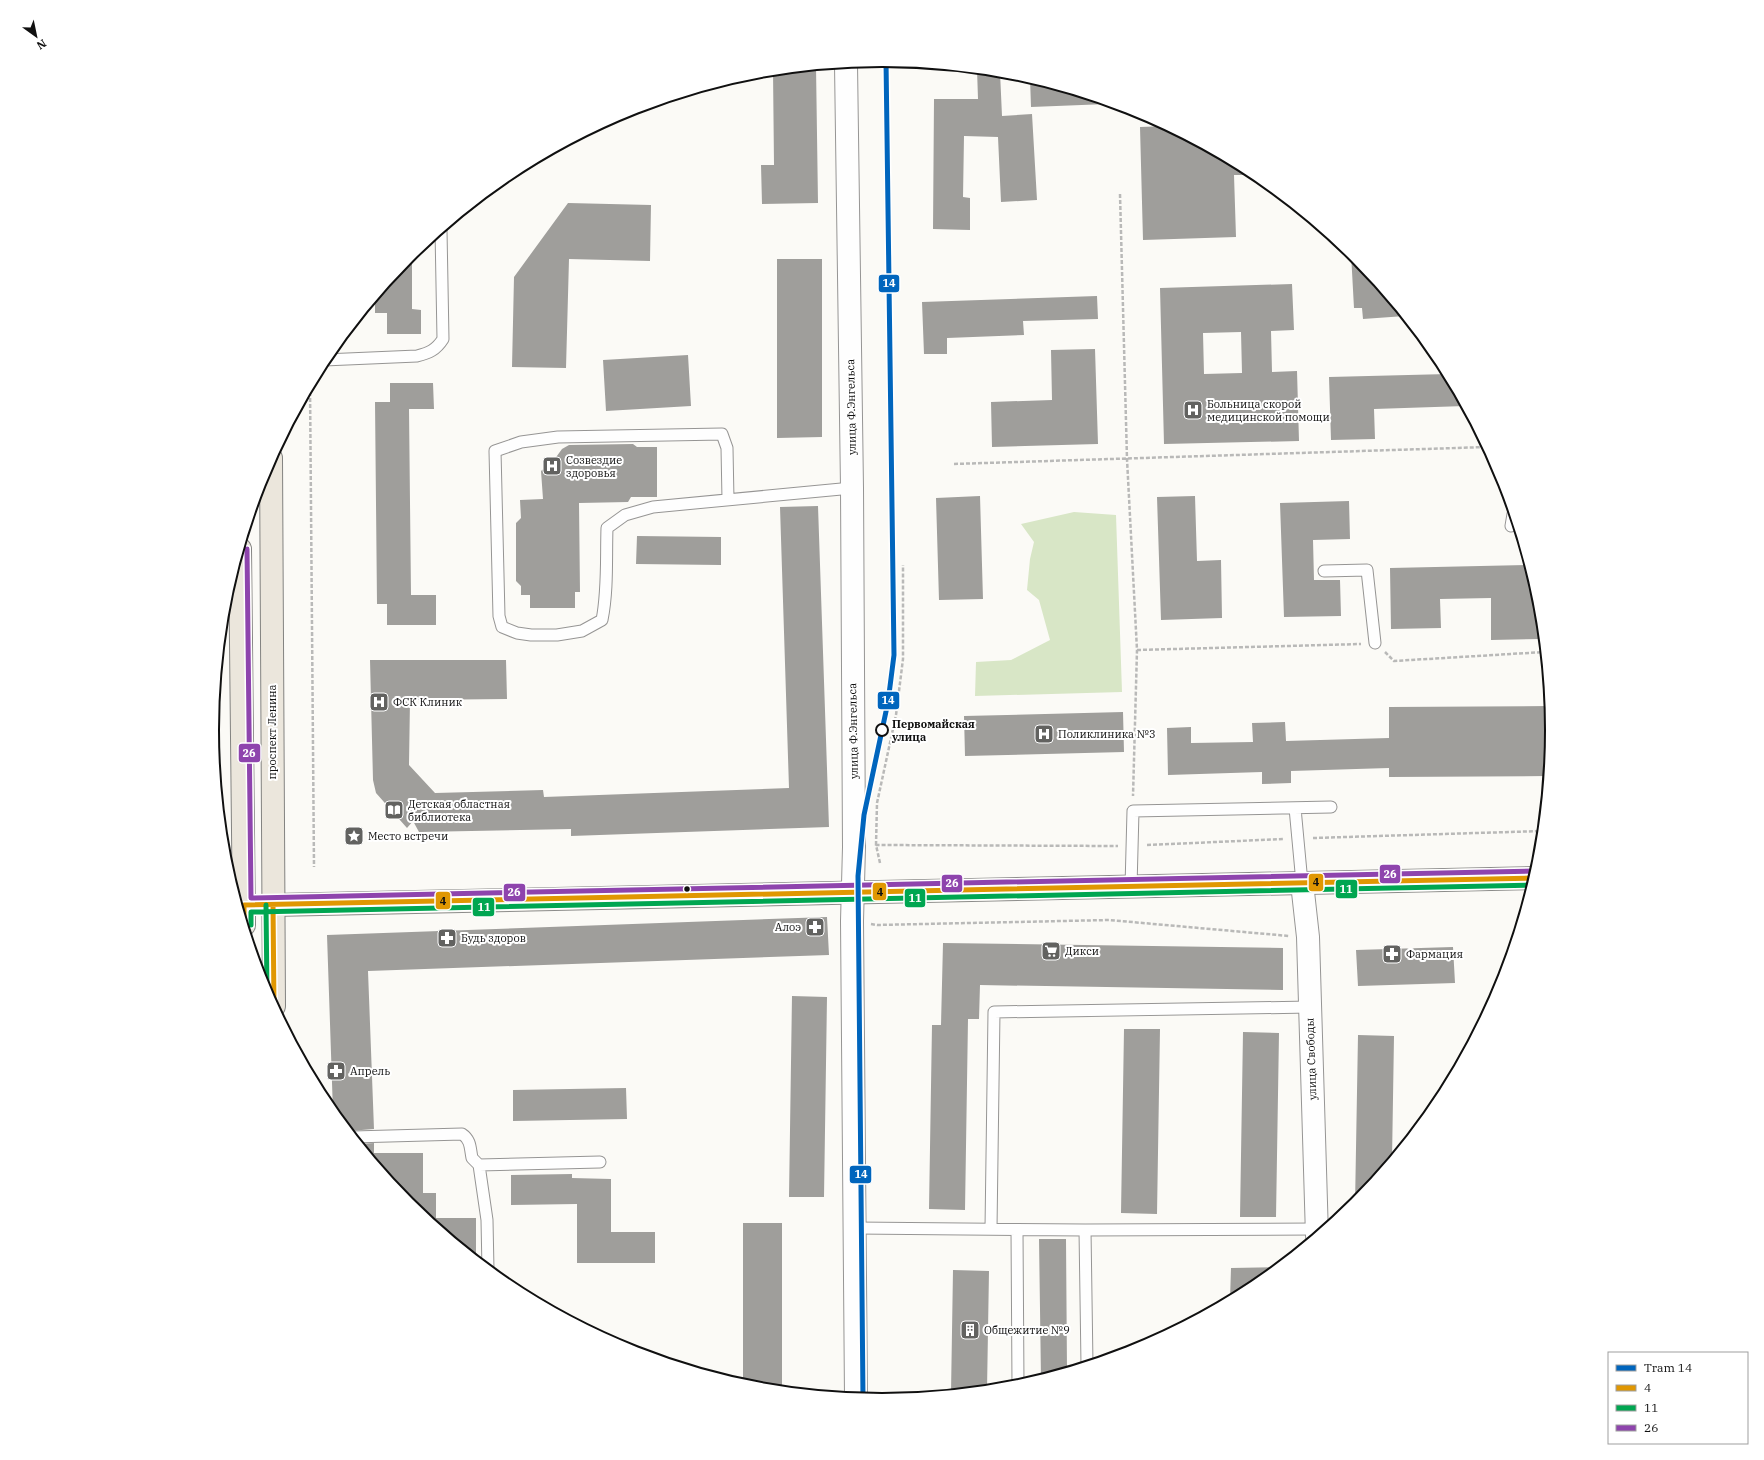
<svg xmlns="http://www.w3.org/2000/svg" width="1764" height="1460" viewBox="0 0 1764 1460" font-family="'IBM Plex Serif',serif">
<rect width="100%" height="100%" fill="#fbfaf6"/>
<path fill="#d8e6c6" d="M1074,512L1116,515L1122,692L975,696L976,662L1011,660L1050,640L1039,600L1027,590L1030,559L1034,542L1021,524Z"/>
<path fill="#9f9e9b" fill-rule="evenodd" d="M816,66L818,203L762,204L761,165H774L773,71Z
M977,69L1000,72L1002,116L1032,114L1037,200L1001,202L998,137L964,136L963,197L970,198V230L933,229L934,99H978Z
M1030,78L1107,102V104L1031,107Z
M1167,126L1256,175H1234L1236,237L1143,240L1140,127Z
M568,203L651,205L650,261L569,259L566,368L512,367L514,277Z
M412,253V309L421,310V334H387V313H375V296Z
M1351,253L1356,256L1405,316L1363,319L1362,308H1354Z
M777,259H822V437L777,438Z
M1292,284L1294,330L1271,331L1272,372L1297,371L1299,441L1164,444L1160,288ZM1241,332L1242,373L1204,374L1203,333Z
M1097,296L1098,319L1023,321L1024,335L947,338V354H924L922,302Z
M1095,349L1098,444L992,447L991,402L1052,400L1051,350Z
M688,355L691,406L606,411L603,360Z
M1448,374L1465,406L1374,409L1375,439L1331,440L1329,377Z
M390,383H433L434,409H409L411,595H436V625H387V604H377L375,402H390Z
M633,444L637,447H657V497H631L628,502L579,503L580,592H575V608H530V595H521V586L516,581V523L521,518L520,500L543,499L541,471L554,460L562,449L569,445Z
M980,496L983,599L939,600L936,498Z
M1195,496L1197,561L1221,560L1222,618L1161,620L1157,497Z
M1349,501L1350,539L1313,540L1314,580H1340L1341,616L1284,617L1280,503Z
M818,506L829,827L571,836V829L419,832L413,821L407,828L376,793L373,780L370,660H506L507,699L410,700L409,765L435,793L543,790L544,797L789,788L780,507Z
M637,536L721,537V565L636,564Z
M1529,565L1538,595L1539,639L1491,640V598L1440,599L1441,628L1391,629L1390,568Z
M1550,706L1552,730L1547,776L1389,777V768L1291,771V783L1262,784V772L1168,775L1167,728L1191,727V743L1253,742L1252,723L1285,722L1286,741L1389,738V707Z
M1123,712L1124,752L965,756L964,716Z
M827,917L829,955L368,971L374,1129L349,1131L333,1112L327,935Z
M943,943L1283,948V990L980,985L979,1019H968L965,1210L929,1209L932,1025H941Z
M1453,947L1455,983L1358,986L1356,950Z
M792,996L827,997L824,1197H789Z
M1124,1029H1160L1157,1214L1121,1213Z
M1243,1032L1279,1033L1276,1217H1240Z
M1358,1035L1394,1036L1392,1160L1355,1205Z
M626,1088L627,1119L513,1121V1090Z
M374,1143V1153H423V1193H436V1218H476V1259L408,1204L359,1144Z
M572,1174V1178L611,1179V1232H655V1263H577V1204L511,1205V1175Z
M743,1223H782V1390L751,1387L743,1385Z
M1039,1239H1066L1067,1371L1041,1379Z
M1279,1267L1254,1287L1230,1300L1231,1268Z
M953,1270L989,1271L987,1390L951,1393Z"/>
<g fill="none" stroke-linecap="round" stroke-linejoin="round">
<g stroke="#969594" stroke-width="13">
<path id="service" d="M324,360L417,356C429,353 436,350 443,339L441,230
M728,500L727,448L722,434L558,437L521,442L495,451L499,616L502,627L517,633L531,635H557L582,631L602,620C608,590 606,558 607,528L625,515L653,507L852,488
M1511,526L1513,514
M1324,571L1367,570L1375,643
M1295,808L1302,883
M1131,887L1133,811L1331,807
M353,1137L462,1134C471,1140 470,1148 472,1158L479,1165L600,1162
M479,1165L487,1220L488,1270
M855,1228L1085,1230L1316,1229
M991,1229L994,1012L1310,1007
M1017,1230L1018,1385
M1085,1230L1087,1365"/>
</g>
<g stroke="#969594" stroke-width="24">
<path id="minor" d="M1302,883L1308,937L1317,1236"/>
</g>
<g stroke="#969594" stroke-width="24">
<path id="tertiary" d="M846,64L852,488L854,847L852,921L856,1397"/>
</g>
<g stroke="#8c8c8a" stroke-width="24">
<path id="secondary" d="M273,905L1534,878"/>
</g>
<g stroke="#838381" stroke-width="24">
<path id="primary" d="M271,458L274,1006
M240,549L244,925"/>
</g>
<path stroke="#b9b9b8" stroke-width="2.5" stroke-dasharray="4 2" stroke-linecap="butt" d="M1120,194L1127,459L1137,650L1133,796
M310,386L314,867
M954,464L1487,447
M1137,650L1361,644
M1385,652L1394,661L1544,652
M1313,838L1542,831
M876,845L877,803L896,715L903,659V565
M1147,845L1284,839
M880,863L876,845L1118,846
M871,924L877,925L1109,920L1289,936"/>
<use href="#service" stroke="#fefefe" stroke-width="11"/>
<use href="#minor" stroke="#fefefe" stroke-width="22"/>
<use href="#tertiary" stroke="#fefefe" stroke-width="22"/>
<use href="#secondary" stroke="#f5f3ec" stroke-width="22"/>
<use href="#primary" stroke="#ebe6dc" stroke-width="22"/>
<g stroke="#fff" stroke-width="8">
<path id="bus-1" d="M273,905L274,1006
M244,924V905L1534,878"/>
</g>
<g stroke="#fff" stroke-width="8">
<path id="bus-2" d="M266,905L267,994
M251,925V912L1532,885"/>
</g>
<g stroke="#fff" stroke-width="8">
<path id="bus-3" d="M247,549L251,898L1534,871"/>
</g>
<use href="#bus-1" stroke="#e09702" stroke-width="5"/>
<use href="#bus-2" stroke="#00a651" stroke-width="5"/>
<use href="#bus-3" stroke="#8e44ad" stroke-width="5"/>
<g stroke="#fff" stroke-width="8">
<path id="tram-1" d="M863,1398L858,876L864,815L888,702L894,655L886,60"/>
</g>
<use href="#tram-1" stroke="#0065bd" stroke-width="5"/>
</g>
<defs>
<g id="hospital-square" transform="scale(1)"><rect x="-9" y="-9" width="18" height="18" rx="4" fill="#626260" stroke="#fff"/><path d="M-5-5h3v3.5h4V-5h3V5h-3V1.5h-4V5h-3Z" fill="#fff"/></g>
<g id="library-square" transform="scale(1)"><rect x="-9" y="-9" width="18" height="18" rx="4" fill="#626260" stroke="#fff"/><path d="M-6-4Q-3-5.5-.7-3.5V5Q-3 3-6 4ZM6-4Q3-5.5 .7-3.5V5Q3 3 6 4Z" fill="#fff"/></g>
<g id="sight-square" transform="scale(1)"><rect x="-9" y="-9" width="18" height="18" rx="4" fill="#626260" stroke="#fff"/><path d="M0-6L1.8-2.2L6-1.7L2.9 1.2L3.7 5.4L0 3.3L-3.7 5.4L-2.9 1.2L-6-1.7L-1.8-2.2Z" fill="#fff"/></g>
<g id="pharmacy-square" transform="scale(1)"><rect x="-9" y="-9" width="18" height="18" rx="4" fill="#626260" stroke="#fff"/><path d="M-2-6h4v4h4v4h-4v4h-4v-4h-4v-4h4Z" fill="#fff"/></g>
<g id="supermarket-square" transform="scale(1)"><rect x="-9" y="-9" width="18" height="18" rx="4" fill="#626260" stroke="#fff"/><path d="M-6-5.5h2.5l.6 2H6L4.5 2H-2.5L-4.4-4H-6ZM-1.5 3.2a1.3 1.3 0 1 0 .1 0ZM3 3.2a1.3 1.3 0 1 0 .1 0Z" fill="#fff"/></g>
<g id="building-square" transform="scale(1)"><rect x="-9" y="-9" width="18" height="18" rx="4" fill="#626260" stroke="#fff"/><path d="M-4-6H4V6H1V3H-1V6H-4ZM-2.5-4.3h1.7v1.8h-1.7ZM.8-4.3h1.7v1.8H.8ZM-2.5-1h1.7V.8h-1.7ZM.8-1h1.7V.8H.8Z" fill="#fff"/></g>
</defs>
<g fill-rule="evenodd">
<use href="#hospital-square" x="1193" y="410"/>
<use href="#hospital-square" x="552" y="466"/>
<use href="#hospital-square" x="379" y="702"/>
<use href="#hospital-square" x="1044" y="734"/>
<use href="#library-square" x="394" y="810"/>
<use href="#sight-square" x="354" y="836"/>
<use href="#pharmacy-square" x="815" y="927"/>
<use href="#pharmacy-square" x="447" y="938"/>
<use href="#supermarket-square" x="1051" y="951"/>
<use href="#pharmacy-square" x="1392" y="954"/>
<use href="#pharmacy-square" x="336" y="1071"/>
<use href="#building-square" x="970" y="1330"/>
</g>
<circle fill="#fff" stroke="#101010" stroke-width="2" cx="882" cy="730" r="6"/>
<circle fill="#101010" stroke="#fff" stroke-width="1.5" cx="687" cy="889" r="3.5"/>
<g text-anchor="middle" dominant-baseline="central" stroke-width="4" stroke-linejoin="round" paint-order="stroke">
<g font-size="11" fill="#101010" stroke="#fff" text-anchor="start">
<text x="1207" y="404">Больница скорой<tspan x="1207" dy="13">медицинской помощи</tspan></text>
<text x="566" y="460">Созвездие<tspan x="566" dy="13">здоровья</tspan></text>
<text x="393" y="702">ФСК Клиник</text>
<text x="1058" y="734">Поликлиника №3</text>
<text x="408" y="804">Детская областная<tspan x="408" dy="13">библиотека</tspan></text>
<text x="368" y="836">Место встречи</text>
<text x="801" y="927" text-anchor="end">Алоэ</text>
<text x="461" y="938">Будь здоров</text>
<text x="1065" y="951">Дикси</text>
<text x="1406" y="954">Фармация</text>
<text x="350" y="1071">Апрель</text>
<text x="984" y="1330">Общежитие №9</text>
</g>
<g font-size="11" fill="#101010" stroke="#fff">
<text transform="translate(851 407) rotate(-91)">улица Ф.Энгельса</text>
<text transform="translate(853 731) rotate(-91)">улица Ф.Энгельса</text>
<text transform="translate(272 732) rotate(-90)">проспект Ленина</text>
<text transform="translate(1311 1059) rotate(-92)">улица Свободы</text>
</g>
<g font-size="11" font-weight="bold" fill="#101010" stroke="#fff" text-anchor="start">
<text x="892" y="724">Первомайская<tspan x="892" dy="13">улица</tspan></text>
</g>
</g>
<path d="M0 0H1764V1460H0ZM219 730a663 663 0 1 1 1326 0a663 663 0 1 1-1326 0Z" fill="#fff" fill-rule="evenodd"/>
<path fill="none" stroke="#101010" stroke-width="2" d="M219 730a663 663 0 1 1 1326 0a663 663 0 1 1-1326 0Z"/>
<g stroke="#fff" stroke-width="1.5">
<rect x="878" y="274" width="22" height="19" rx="4" fill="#0065bd"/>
<rect x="877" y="691" width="23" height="19" rx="4" fill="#0065bd"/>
<rect x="238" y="743" width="23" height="20" rx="4" fill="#8e44ad"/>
<rect x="1379" y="864" width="22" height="20" rx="4" fill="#8e44ad"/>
<rect x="1308" y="873" width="16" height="19" rx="4" fill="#e09702"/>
<rect x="941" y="874" width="22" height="19" rx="4" fill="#8e44ad"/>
<rect x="1335" y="879" width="23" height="20" rx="4" fill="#00a651"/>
<rect x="872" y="882" width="15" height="19" rx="4" fill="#e09702"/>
<rect x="503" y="883" width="23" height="19" rx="4" fill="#8e44ad"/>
<rect x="904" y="888" width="22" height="20" rx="4" fill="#00a651"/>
<rect x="435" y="891" width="16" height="19" rx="4" fill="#e09702"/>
<rect x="472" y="897" width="23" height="20" rx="4" fill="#00a651"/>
<rect x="849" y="1165" width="23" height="19" rx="4" fill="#0065bd"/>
</g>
<g font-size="11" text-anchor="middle" font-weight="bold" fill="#fff">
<text x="889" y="287">14</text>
<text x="888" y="704">14</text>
<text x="249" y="757">26</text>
<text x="1390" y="878">26</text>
<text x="952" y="887">26</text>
<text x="1346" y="893">11</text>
<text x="514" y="896">26</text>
<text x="915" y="902">11</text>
<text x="484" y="911">11</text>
<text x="861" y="1178">14</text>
</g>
<g font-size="11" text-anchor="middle" font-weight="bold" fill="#111">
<text x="1316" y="886">4</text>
<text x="880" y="896">4</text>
<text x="443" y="905">4</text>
</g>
<rect x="1608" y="1352" width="140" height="92" fill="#ffffff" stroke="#9f9f9f"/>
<rect x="1616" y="1365" width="20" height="6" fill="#0065bd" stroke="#9f9f9f"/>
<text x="1644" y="1372" font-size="12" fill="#101010">Tram 14</text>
<rect x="1616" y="1385" width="20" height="6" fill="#e09702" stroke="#9f9f9f"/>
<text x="1644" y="1392" font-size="12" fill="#101010">4</text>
<rect x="1616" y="1405" width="20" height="6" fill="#00a651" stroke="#9f9f9f"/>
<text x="1644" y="1412" font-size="12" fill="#101010">11</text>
<rect x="1616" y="1425" width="20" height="6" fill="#8e44ad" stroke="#9f9f9f"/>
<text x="1644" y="1432" font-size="12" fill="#101010">26</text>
<g transform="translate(36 36) rotate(147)" stroke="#ffffff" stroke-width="3" paint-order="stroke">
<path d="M0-3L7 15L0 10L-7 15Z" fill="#101010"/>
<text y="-6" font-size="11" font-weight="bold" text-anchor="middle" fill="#101010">N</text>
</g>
</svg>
